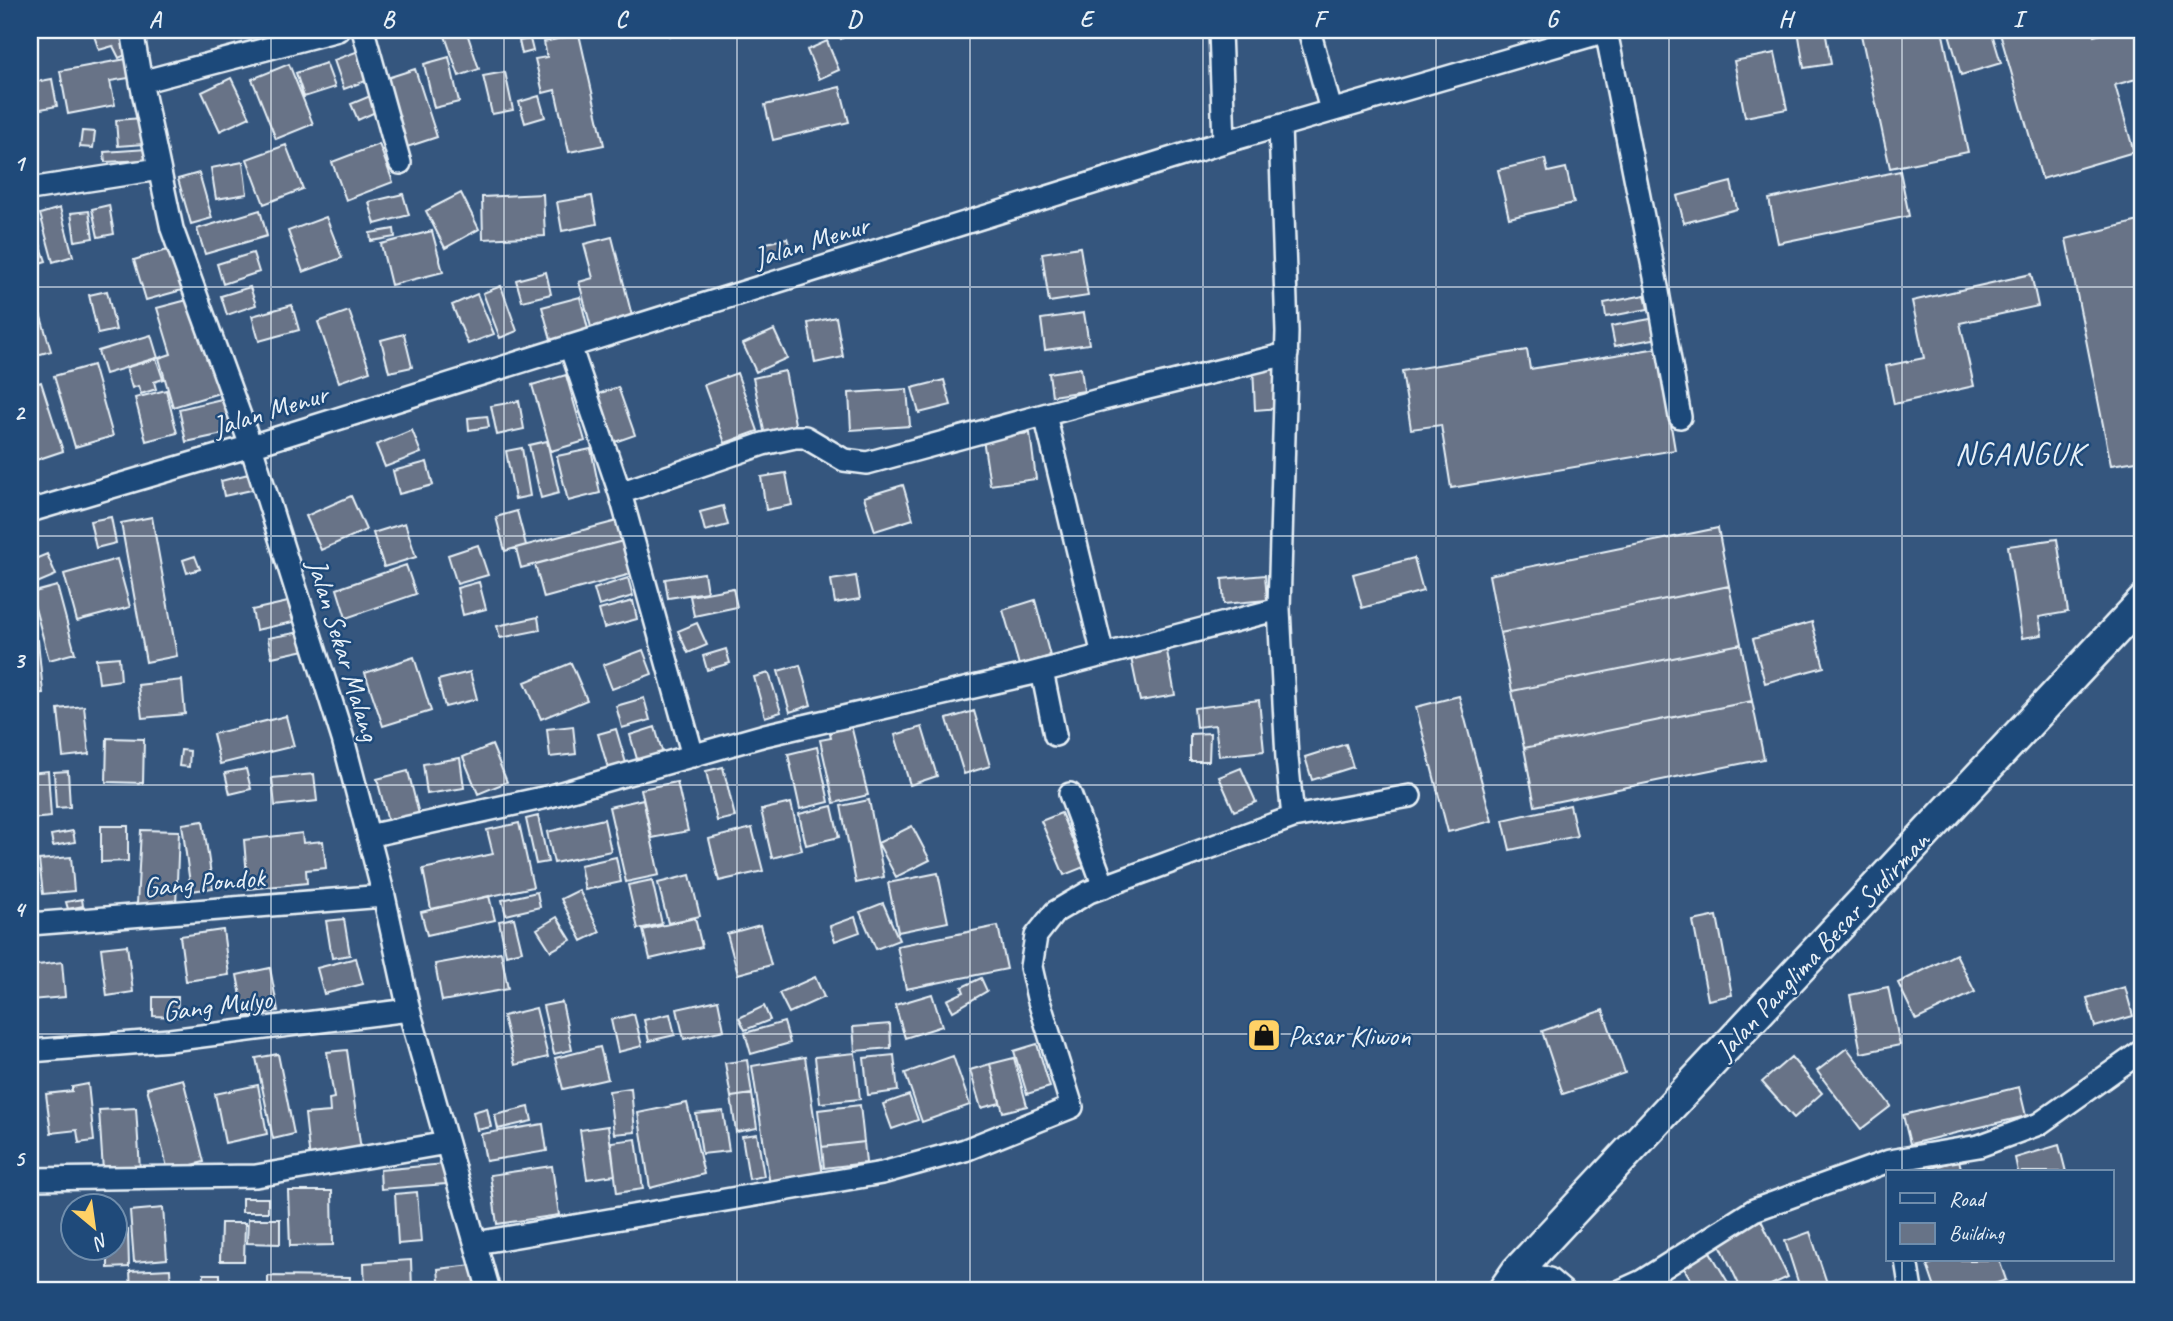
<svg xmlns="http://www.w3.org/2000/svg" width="2173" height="1321" viewBox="0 0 2173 1321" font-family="Caveat,sans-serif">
<rect width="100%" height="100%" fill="#35567e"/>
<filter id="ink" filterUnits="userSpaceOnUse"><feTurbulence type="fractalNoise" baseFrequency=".0143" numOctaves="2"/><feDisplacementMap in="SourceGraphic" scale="14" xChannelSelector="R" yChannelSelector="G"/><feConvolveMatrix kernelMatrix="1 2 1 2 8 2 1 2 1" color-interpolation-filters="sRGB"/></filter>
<g filter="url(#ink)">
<path fill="#677387" stroke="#e8f1f8" stroke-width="2" d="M92,30H130L134,51L119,58L113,46L99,50Z
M443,30H466L479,69L459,76Z
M668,30H686L670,36Z
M834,30H855L841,39Z
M1798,30H1825L1831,64L1804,68Z
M1860,30H1942L1968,152L1890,168Z
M1948,30H1991L2001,63L1961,75Z
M1999,30H2093L2094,36L2116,30H2137L2143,51V77L2115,85L2134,152L2042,179Z
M579,34L604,145L569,152L555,90L543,93L535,59L547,57L544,42Z
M530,39L533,51L522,54L519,41Z
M827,41L839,70L819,79L807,50Z
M364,49L374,78L344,89L334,60Z
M1775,53L1787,109L1745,117L1734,61Z
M449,57L459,102L434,108L424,64Z
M132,58L135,77L110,81L115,105L68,114L60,71Z
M326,63L335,87L304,97L296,73Z
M289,64L313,124L276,139L252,79Z
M415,69L437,137L407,147L384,79Z
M505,72L513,110L492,114L483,76Z
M231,78L250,117L220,131L202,92Z
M52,79L57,106L30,111V83Z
M840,87L849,122L773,140L765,105Z
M375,94L382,109L358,120L351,104Z
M539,96L545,117L525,123L519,102Z
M142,118L144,144L118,146L116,120Z
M82,131L95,132L93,148L80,147Z
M379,144L393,182L346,200L332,162Z
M286,145L303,189L264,204L247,159Z
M147,149V160L105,162L104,152Z
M1545,159L1548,172L1566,168L1574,203L1509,218L1498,170Z
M243,162L247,194L216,199L211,168Z
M1900,171L1909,216L1778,243L1769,199Z
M199,173L212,218L191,224L178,179Z
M1731,182L1737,209L1684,223L1677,196Z
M461,193L479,229L445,248L426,211Z
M403,194L409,215L375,224L369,202Z
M543,194L545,236L483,239L482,197Z
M592,196L597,224L562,231L557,202Z
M109,205L114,234L98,237L92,209Z
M60,208L73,256L53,262L40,214Z
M260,210L267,236L205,254L197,229Z
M89,211L93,238L75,241L71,213Z
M326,217L342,258L303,272L288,231Z
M2143,220V460L2111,465L2066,239Z
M394,229L395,237L371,241L370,233Z
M432,231L443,272L391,285L381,244Z
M612,237L633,320L592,331L579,282L593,278L584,244Z
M38,238L46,261L33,265L30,256V241Z
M787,238L791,252L767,258L763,244Z
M1080,247L1088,296L1049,302L1042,253Z
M170,249L182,290L146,300L134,260Z
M253,253L259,272L223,284L217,264Z
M546,272L551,294L522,301L516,280Z
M2031,274L2038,306L1960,323L1974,386L1894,404L1886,366L1924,358L1912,301Z
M30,286H32L51,351L30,357Z
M501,286L517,331L500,338L483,293Z
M250,287L256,305L227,315L221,296Z
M107,291L116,330L98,334L89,295Z
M477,294L494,334L468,344L452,305Z
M1645,295L1648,309L1606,317L1604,303Z
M580,297L589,333L552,343L542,307Z
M191,299L219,393L173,407L159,358L171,354L157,308Z
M292,305L299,330L259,341L252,316Z
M349,311L370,371L339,382L318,322Z
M1084,313L1089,344L1045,350L1041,319Z
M836,317L843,357L815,363L808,323Z
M1656,318L1659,338L1615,346L1611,326Z
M774,330L787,358L756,372L743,344Z
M404,334L412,367L389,372L381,340Z
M151,335L158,358L105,374L98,351Z
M1658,348L1675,450L1451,488L1441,425L1411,429L1402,371L1527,350L1530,369Z
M156,358L163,379L154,382L156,389L141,394L138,386L132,388L126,367Z
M93,365L113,436L75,447L54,376Z
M1278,365L1280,408L1255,410L1253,367Z
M1081,368L1084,391L1052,396L1049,373Z
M785,371L797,434L766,440L753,378Z
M737,373L758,431L725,443L704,385Z
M566,375L585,441L551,451L532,385Z
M944,380L951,405L919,413L912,388Z
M41,382L63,451L30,462V386Z
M618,387L635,435L612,443L595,395Z
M907,389L910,426L851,430L849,393Z
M166,390L177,433L146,441L135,398Z
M230,397L237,431L186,442L179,409Z
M519,401L524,429L497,435L491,406Z
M487,416L489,427L469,430L468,418Z
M412,430L421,453L385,467L376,445Z
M1030,433L1036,479L990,485L983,439Z
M547,441L559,493L541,498L529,445Z
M522,448L530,496L515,499L506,451Z
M591,449L600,493L568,501L557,456Z
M427,462L433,485L399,494L393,471Z
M252,473L256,489L224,496L221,481Z
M786,473L792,505L766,510L761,477Z
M903,485L913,519L875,531L864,497Z
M351,496L366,530L321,550L306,516Z
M723,506L728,525L705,531L700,512Z
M517,511L526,545L505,551L496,517Z
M111,517L116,543L96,548L90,521Z
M152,517L177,656L146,662L121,523Z
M617,521L623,541L521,568L516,548Z
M405,523L416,557L384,567L373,533Z
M1718,528L1729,586L1500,633L1489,575Z
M2057,539L2068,612L2039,617L2042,635L2022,638L2008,546Z
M623,541L631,574L544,598L535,564Z
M478,545L488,575L457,584L448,555Z
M47,554L56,575L30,586V561Z
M195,556L200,569L187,573L183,560Z
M1414,558L1423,591L1362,608L1353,574Z
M117,559L130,607L77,621L64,574Z
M406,565L416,594L346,618L337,589Z
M704,573L707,592L668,598L665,579Z
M1265,575L1267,600L1224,604L1222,579Z
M856,576L860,599L835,603L831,580Z
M628,578L633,596L599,606L594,589Z
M479,582L486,609L463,615L457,588Z
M57,586L75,653L49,660L31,593Z
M1729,586L1741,644L1512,691L1500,633Z
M733,588L737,607L694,616L690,596Z
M1035,600L1050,656L1019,665L1003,610Z
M633,601L637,619L604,628L599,610Z
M288,602L293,622L256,630L252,610Z
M30,610L34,634L30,635Z
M538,617L540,630L500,638L497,626Z
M1812,622L1824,667L1765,683L1753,639Z
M697,623L707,645L688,653L678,631Z
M301,632L305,650L272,657L268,638Z
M38,640L43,693L30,694V641Z
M1741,644L1752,701L1524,748L1512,691Z
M1166,646L1175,695L1140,701L1130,653Z
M726,649L730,663L707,670L703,656Z
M643,650L652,674L612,689L603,665Z
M119,657L121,680L99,683L96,659Z
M414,657L431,711L383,726L365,673Z
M571,663L587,700L541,719L525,682Z
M800,665L811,705L790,712L778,671Z
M470,672L477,699L445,707L438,680Z
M769,673L781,712L765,717L754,677Z
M182,680L185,714L142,718L138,685Z
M1459,696L1492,821L1448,832L1416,707Z
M644,698L650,720L622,728L616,706Z
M1259,700L1264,751L1219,756L1215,725L1196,727L1194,708Z
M1752,701L1764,759L1535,806L1524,748Z
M84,706L89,754L63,757L58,709Z
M974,711L990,766L964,774L947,719Z
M286,716L294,746L220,764L213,734Z
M851,725L868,795L834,803L820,740L831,738L829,730Z
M573,726L576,754L550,757L547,729Z
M655,727L664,758L639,766L630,735Z
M922,727L937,776L910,785L895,735Z
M616,729L628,770L610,775L598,734Z
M1210,733L1209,761H1190V734Z
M107,738L144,739L143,783L106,782Z
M1346,744L1353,767L1312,780L1305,757Z
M492,745L507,782L478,794L463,757Z
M817,747L829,802L800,809L788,754Z
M181,750L190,751L189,767L179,766Z
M460,758L464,788L427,794L423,764Z
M723,767L735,817L717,821L706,771Z
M1241,768L1256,802L1234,811L1219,777Z
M246,769L251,789L230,794L225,773Z
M48,771L51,817L30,819V773Z
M68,771L70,807L56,808L54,772Z
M408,771L421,822L390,829L377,779Z
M314,774L317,801L275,806L272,778Z
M677,782L688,831L652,838L641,789Z
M643,799L659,875L626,882L609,807Z
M869,800L884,877L856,883L841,806Z
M791,803L802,850L772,858L761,810Z
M1570,805L1577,836L1510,850L1503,820Z
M832,806L839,837L806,845L799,814Z
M1061,813L1084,867L1064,875L1041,821Z
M538,816L548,862L536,864L526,819Z
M604,819L611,851L554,863L547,832Z
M203,821L213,888L191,891L182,824Z
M519,823L533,887L431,909L423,869L493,854L487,830Z
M101,826H128V861L101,862Z
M912,826L930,860L896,877L878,843Z
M752,828L763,871L719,881L709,839Z
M141,830L179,831L176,906L137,904Z
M73,831L75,842L53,846L51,835Z
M302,833L303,843L323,841L326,868L306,870L307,883L248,889L244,840Z
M71,857L74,891L43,894L39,860Z
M616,857L621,882L585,890L580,865Z
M938,873L948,922L898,932L888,883Z
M690,875L700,916L668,923L658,883Z
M652,880L662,924L638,929L628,885Z
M579,890L600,932L582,941L561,899Z
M537,892L540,907L506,915L502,900Z
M489,896L495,920L427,935L421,912Z
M82,899L83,906L68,909L66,902Z
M883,903L899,940L876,949L860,912Z
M1717,916L1732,995L1708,1000L1693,921Z
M557,917L571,940L551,951L537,929Z
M855,917L860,932L835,941L830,926Z
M514,918L522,951L506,955L499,921Z
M695,918L702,947L650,959L643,930Z
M344,919L350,955L332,958L326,921Z
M760,925L771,965L738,974L727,934Z
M998,926L1007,969L906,989L897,946Z
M223,930L229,975L186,981L180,936Z
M127,945L133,992L107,996L101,948Z
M501,952L508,989L442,1001L435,964Z
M1956,954L1975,992L1916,1020L1898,983Z
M356,958L363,984L324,994L317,968Z
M62,962L65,997L30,1000V966Z
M270,968L278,1011L245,1017L237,975Z
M815,977L824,997L789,1013L779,993Z
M981,978L987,991L953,1011L947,1000L964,992L962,987Z
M1888,987L1900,1045L1861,1053L1850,995Z
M2125,987L2133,1016L2095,1027L2087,998Z
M932,994L942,1026L905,1038L895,1005Z
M153,997H178L177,1017L153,1016Z
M718,1000L724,1030L684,1039L677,1009Z
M562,1002L572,1050L554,1054L543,1006Z
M764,1006L770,1020L745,1030L739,1018Z
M536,1008L548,1057L515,1065L503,1016Z
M1603,1010L1625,1073L1563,1094L1542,1031Z
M634,1014L642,1046L618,1052L611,1020Z
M670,1014L675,1035L649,1041L644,1020Z
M784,1022L790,1043L751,1054L745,1033Z
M890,1024L891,1048L855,1051L853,1027Z
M1037,1044L1050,1087L1027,1094L1014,1051Z
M600,1047L608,1079L563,1089L555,1058Z
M1847,1048L1891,1106L1861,1129L1817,1071Z
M347,1050L362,1157L310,1161L305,1114L330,1112L329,1099L334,1098L327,1052Z
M855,1053L860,1099L820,1103L815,1057Z
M278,1054L294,1134L273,1139L256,1058Z
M894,1055L898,1091L868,1095L864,1058Z
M953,1056L970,1105L922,1122L905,1073Z
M805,1057L823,1176L770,1185L752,1066Z
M1791,1057L1822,1093L1794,1118L1762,1082Z
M1014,1058L1027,1106L1003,1112L990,1064Z
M747,1060L752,1094L731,1097L725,1063Z
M990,1064L1000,1103L981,1108L970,1070Z
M183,1079L204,1162L168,1171L147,1088Z
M88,1084L94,1141L79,1143L77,1130L51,1133L46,1094L72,1091V1087Z
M258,1085L267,1134L225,1143L215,1094Z
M2019,1087L2026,1116L1910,1144L1903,1115Z
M631,1088L635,1132L614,1134L609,1091Z
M752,1094L757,1128L736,1132L731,1097Z
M909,1095L918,1120L892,1129L883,1104Z
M687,1103L704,1174L650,1188L638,1113Z
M860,1105L864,1142L822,1147L818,1110Z
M529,1107L532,1121L498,1129L495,1115Z
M136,1108L140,1169L103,1171L99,1110Z
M487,1108L491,1127L477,1130L473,1112Z
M723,1111L729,1151L702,1154L696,1114Z
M543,1124L547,1151L486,1161L481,1134Z
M608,1126L615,1175L587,1179L580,1130Z
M757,1134L764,1176L749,1179L742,1136Z
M636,1139L643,1189L617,1193L611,1142Z
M864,1142L866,1163L824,1168L822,1147Z
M2059,1145L2066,1172H2018L2015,1158Z
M1959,1160L1962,1172H1918Z
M444,1164L446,1184L381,1189L380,1170Z
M552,1166L559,1215L497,1224L490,1175Z
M288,1191H332L333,1245L290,1246Z
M417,1192L421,1242L398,1244L395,1194Z
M242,1198H268V1212H242Z
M163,1208L167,1259L134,1262L130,1211Z
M248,1219H280V1244L247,1243Z
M1761,1220L1788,1277L1758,1291H1742L1718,1240Z
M221,1223H245L244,1261H220Z
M116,1230H128L129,1267L108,1268V1248H116Z
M1810,1232L1827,1283L1801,1291L1785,1241Z
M1709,1250L1733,1291H1698L1682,1265Z
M411,1260L412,1290L365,1291L364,1263Z
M1942,1260H1999L2006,1280L1974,1291H1936L1927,1265Z
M472,1265L475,1291H440L438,1269Z
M170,1269L171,1291H131L130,1271Z
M204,1274H220V1291H203Z
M268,1276L350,1277L349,1291H268Z"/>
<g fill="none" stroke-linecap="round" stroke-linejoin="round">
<g stroke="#e8f1f8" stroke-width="26">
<path id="minor" d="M132,30L141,82L172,229L251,446L343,739L384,896L409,1010L489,1291
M363,30L400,163
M1220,30L1224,142
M1309,30L1331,110
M1606,31L1658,292L1680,417
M141,82L338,30
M1280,126L1287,332L1279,609L1287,758L1293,817L1410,796
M30,189L159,169
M570,346L620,493L693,756
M1045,415L1103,655
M620,493L763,444L795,437H805L844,460L867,463L1099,400L1287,354
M30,511L251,446L1224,142L1610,30
M1042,671L1055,735
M1070,794L1104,887
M368,836L547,797L765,735L1030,674L1279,609
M30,924L384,896
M30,1051L170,1040L409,1010
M30,1179L256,1176L447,1143
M476,1243L882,1173L965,1150L1072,1107L1038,998L1031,967L1036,936L1055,912L1089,892L1293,817
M1906,1260L1911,1291
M1517,1271L1549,1279L1563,1291
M1620,1291L1642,1281L1754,1210L1889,1161L1979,1146L2039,1124L2143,1050"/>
</g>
<g stroke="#e8f1f8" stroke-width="35">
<path id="secondary" d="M1503,1291L1517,1271L2143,601"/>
</g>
<use href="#minor" stroke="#1f4a7a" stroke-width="21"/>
<use href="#secondary" stroke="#1f4a7a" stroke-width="30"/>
</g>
</g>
<path fill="none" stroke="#e8f1f8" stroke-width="2" stroke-opacity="0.55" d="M271,30V1291M504,30V1291M737,30V1291M970,30V1291M1203,30V1291M1436,30V1291M1669,30V1291M1902,30V1172M30,287H2143M30,536H2143M30,785H2143M30,1034H2143M1902,1260V1291"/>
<defs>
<g id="shop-square" transform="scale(1.75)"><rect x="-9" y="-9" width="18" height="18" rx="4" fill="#ffd166" stroke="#1f4a7a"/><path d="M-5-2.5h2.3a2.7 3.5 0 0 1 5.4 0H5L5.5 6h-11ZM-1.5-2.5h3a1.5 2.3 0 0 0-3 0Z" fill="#111"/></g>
</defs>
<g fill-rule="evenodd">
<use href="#shop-square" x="1264" y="1035"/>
</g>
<g text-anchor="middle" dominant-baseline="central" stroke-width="5" stroke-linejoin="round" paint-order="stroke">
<g font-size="28" fill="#e8f1f8" stroke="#1f4a7a">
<text transform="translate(811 241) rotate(-17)">Jalan Menur</text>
<text transform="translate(270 410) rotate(-17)">Jalan Menur</text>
<text transform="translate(344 650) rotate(73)">Jalan Sekar Malang</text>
<text transform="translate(204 882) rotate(-5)">Gang Pondok</text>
<text transform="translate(1822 945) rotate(-47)">Jalan Panglima Besar Sudirman</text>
<text transform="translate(217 1005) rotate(-7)">Gang Mulyo</text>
</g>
<g font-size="28" fill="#e8f1f8" stroke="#1f4a7a" text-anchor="start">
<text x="1288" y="1035">Pasar Kliwon</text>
</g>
<g font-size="32" letter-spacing="2" fill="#e8f1f8" stroke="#1f4a7a">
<text x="2020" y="453">NGANGUK</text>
</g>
</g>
<rect width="2173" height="1321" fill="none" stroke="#1f4a7a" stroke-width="77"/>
<rect x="1886" y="1170" width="228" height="91" fill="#1f4a7a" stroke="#6f8dac" stroke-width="2"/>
<rect x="1900" y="1193" width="35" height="10" fill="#1f4a7a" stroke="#6f8dac" stroke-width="2"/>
<text x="1949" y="1206" font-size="21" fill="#e8f1f8">Road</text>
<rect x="1900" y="1223" width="35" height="21" fill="#677387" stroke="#6f8dac" stroke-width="2"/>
<text x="1949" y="1240" font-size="21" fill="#e8f1f8">Building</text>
<g transform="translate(94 1227) rotate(151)"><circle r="33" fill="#1f4a7a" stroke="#6f8dac" stroke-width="2"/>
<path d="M0-5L12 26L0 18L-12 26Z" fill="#ffd166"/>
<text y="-10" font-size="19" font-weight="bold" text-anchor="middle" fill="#e8f1f8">N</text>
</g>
<rect x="38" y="38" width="2096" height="1244" fill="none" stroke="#e8f1f8" stroke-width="2.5"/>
<g font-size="23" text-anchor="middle" font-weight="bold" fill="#e8f1f8">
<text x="155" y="27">A</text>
<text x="388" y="27">B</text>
<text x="621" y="27">C</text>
<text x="854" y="27">D</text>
<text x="1086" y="27">E</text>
<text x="1319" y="27">F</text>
<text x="1552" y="27">G</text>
<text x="1785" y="27">H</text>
<text x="2018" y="27">I</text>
<text x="19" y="171">1</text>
<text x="19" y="420">2</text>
<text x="19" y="668">3</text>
<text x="19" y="917">4</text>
<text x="19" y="1166">5</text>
</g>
</svg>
